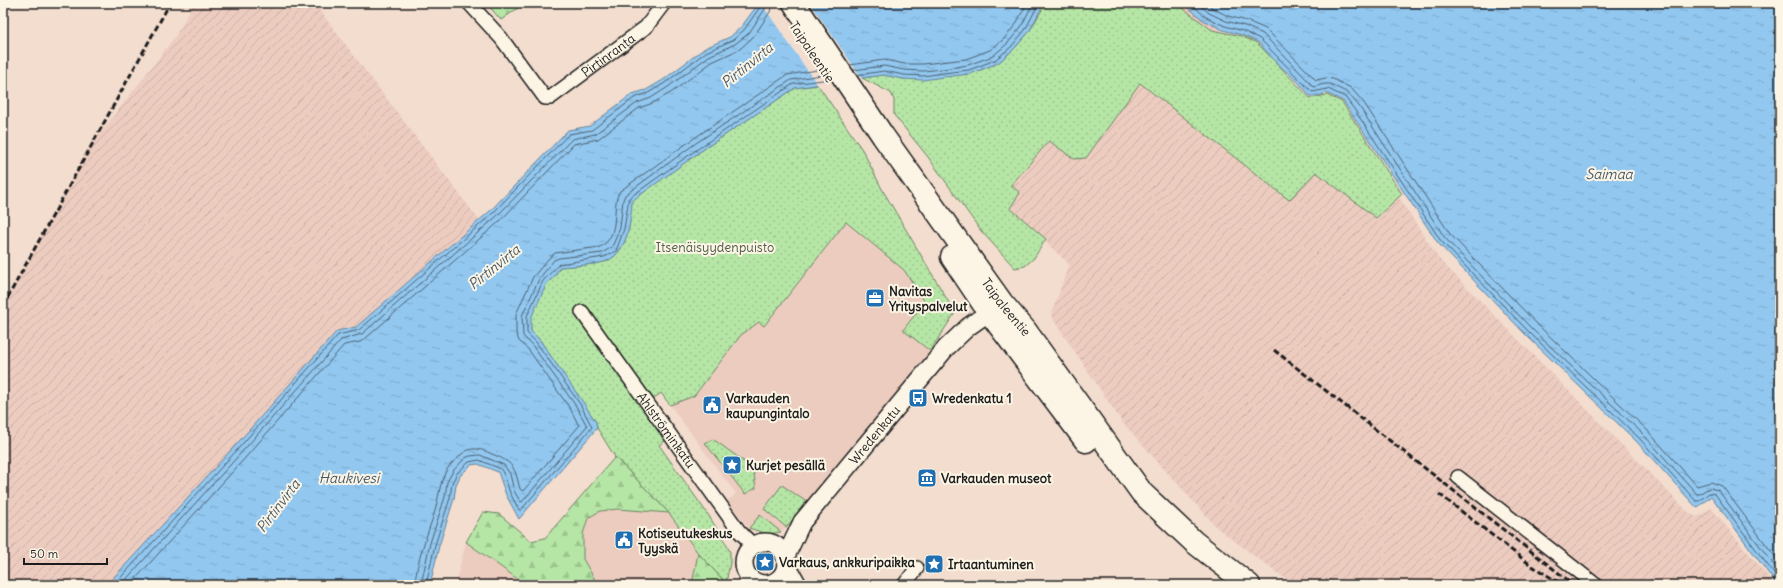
<svg xmlns="http://www.w3.org/2000/svg" width="1783" height="588" viewBox="0 0 1783 588" font-family="Delius,sans-serif">
<defs>
<pattern id="industrial-furrows" width="10" height="10" patternUnits="userSpaceOnUse"><rect width="10" height="10" fill="#edccc0"/><path d="M-1 1l2-2M0 10L10 0M9 11l2-2" fill="none" stroke="#cbafa4"/></pattern>
<pattern id="grass-dots" width="8" height="8" patternUnits="userSpaceOnUse"><rect width="8" height="8" fill="#b6e6a6"/><path d="M2 2h.1M6 6h.1" fill="none" stroke="#9cc58e" stroke-width="1.8" stroke-linecap="round"/></pattern>
<pattern id="forest-firs" width="22" height="20" patternUnits="userSpaceOnUse"><rect width="22" height="20" fill="#b6e6a6"/><path d="M5 1l3.5 6h-7zM16 11l3.5 6h-7z" fill="#9cc58e"/></pattern>
<pattern id="cemetery-stones" width="16" height="16" patternUnits="userSpaceOnUse"><rect width="16" height="16" fill="#b6e6a6"/><path d="M2 7V4a2 2 0 0 1 4 0v3zM10 15v-3a2 2 0 0 1 4 0v3z" fill="#9cc58e"/></pattern>
<pattern id="water-ripples" width="26" height="14" patternUnits="userSpaceOnUse"><rect width="26" height="14" fill="#92c7ef"/><path d="M2 4q2-2 4 0t4 0M15 11q2-2 4 0t4 0" fill="none" stroke="#7daacc"/></pattern>
</defs>
<rect width="100%" height="100%" fill="#f3ddcf"/>
<filter id="ink" filterUnits="userSpaceOnUse"><feTurbulence type="fractalNoise" baseFrequency=".025" numOctaves="2"/><feDisplacementMap in="SourceGraphic" scale="8" xChannelSelector="R" yChannelSelector="G"/><feConvolveMatrix kernelMatrix="1 2 1 2 8 2 1 2 1" color-interpolation-filters="sRGB"/></filter>
<g filter="url(#ink)">
<path fill="#edccc0" d="M846,222L904,270L925,302L903,330L930,351L868,434L789,525L781,532L774,534L759,532L749,528L727,501L736,494L670,405L694,396L741,335L759,321L764,326Z
M618,509L669,513L698,553L692,585H598L583,559V534L588,518L600,511Z
M466,542L526,585H455Z"/>
<path fill="url(#industrial-furrows)" d="M194,3H314L479,220L356,327L337,331L234,447L107,585H3V306L91,145L175,37Z
M1064,3H1180L1275,67L1309,101L1339,105L1439,259L1689,513L1697,517L1711,508L1775,585H1294L1217,528L1122,422L1051,316L1069,264L1009,207L1004,73Z"/>
<path fill="url(#grass-dots)" stroke="#698161" d="M1046,3H1176L1212,30L1241,36L1257,43L1310,98L1327,95L1342,102L1402,194L1376,218L1316,172L1289,200L1140,83L1086,158L1074,159L1049,141L1011,185L1020,193L1010,208L1046,239L1034,258L1025,266L1015,268L981,231L928,157L894,115V100L891,93L862,78L884,75L903,79L970,74L998,63L1014,49L1029,32Z
M818,85L863,151L882,189L955,313L930,351L903,330L925,302L904,270L846,222L764,326L759,322L741,335L694,396L670,405L661,393L652,400L585,306L576,312L668,439L659,445L709,516L725,542L730,552V563L726,583L698,553L669,513L615,457L597,428L596,422L539,339L531,331L530,318L547,283L554,277L560,267C572,266 596,265 607,261C628,251 631,222 631,201L701,151L795,88Z
M713,439L753,468L756,488L745,494L705,443Z
M782,485L808,503L786,527L764,509Z
M760,515L781,532L767,534L749,528Z"/>
<path fill="url(#forest-firs)" stroke="#698161" d="M615,457L669,513L618,509L600,511L588,518L583,534V559L598,585H526L466,542L483,512L499,514L531,541L545,538Z
M698,553L726,583L725,585H692Z"/>
<path fill="url(#cemetery-stones)" stroke="#698161" d="M486,3H525L501,20Z"/>
<path fill="url(#water-ripples)" stroke="#63839b" d="M759,3H1044L1029,32L1014,49L998,63L970,74L944,77L923,80L903,79L883,75L795,88L701,151L632,201C631,222 628,251 607,261C596,265 572,266 560,267L554,277L547,283L531,318V331L539,339L583,402L596,422L597,428L519,519L506,495L498,472L478,464L471,465L460,476L456,485L454,499L439,546L430,585H107L234,447L337,331L356,327L490,211L568,130L590,126L632,94L646,90L663,80L705,48L730,37L741,27Z
M1183,3H1780V585H1777L1711,496L1697,508L1636,441L1527,336L1438,243L1343,101L1326,93L1319,96H1310L1299,83L1276,62L1258,42L1242,35L1223,30L1203,20Z"/>
<path fill="#f3ddcf" d="M761,3H810L863,80L819,87Z"/>
<g fill="none" stroke-linecap="round" stroke-linejoin="round">
<path stroke="#4b6070" stroke-width="1" d="M1190,3L1206,17L1225,26L1243,31L1260,39L1312,92L1328,89L1345,97L1354,109L1441,241L1530,333L1639,438L1696,501H1699L1709,493L1715,494L1780,582
M1198,3L1209,13L1226,21L1245,26L1263,34L1314,87L1324,84H1330L1348,93L1359,106L1445,238L1533,330L1643,434L1697,494H1699L1709,488L1718,490L1780,573
M1207,3L1212,8L1228,16L1247,21L1266,29L1316,80L1326,78L1333,79L1351,88L1364,103L1450,234L1538,325L1647,430L1697,486L1711,482L1722,486L1780,563
M850,65L884,60L905,64H923L966,59L990,50L1004,39L1016,24L1027,3
M853,70L884,66L904,70L923,71L943,69L968,65L993,56L1008,43L1021,27L1033,3
M857,75L884,71L904,75L923,76L943,73L969,70L995,60L1011,47L1025,30L1039,3
M114,585L237,450L338,335L359,330L492,214L569,134L592,130L634,98L648,93L665,83L706,52L733,40L744,30L760,7L761,3
M121,585L241,453L341,340L362,334L496,217L572,139L595,134L637,103L651,98L668,87L709,56L735,44L749,33L765,9L766,3
M130,585L246,457L344,345L360,342L366,338L500,221L574,144L598,139L639,108L653,103L672,92L712,62L740,49L754,36L770,12L772,3
M415,585C416,562 427,536 434,514C439,499 439,481 448,468C450,464 454,462 457,459C468,446 477,447 492,454C514,463 514,466 520,489L523,491L579,426L571,410L528,349L519,341L516,333V314L533,277L549,258L555,253L600,247C622,235 610,206 620,191L693,139L787,75L824,69
M421,585L430,543L445,497L447,482L453,471L465,458L470,456L480,455L504,465L510,474L514,491L520,501L522,502L587,426L576,406L532,345L523,336L522,316L539,279L554,260L559,258L602,253L612,247L620,228L623,200L625,195L696,143L791,80L827,74
M426,585L435,545L450,498L452,483L457,473L469,462L479,460L501,469L505,477L510,493L519,510H521L592,427L580,404L536,342L527,333V316L543,281L559,264L604,257L616,251L624,229L629,198L699,148L793,84L830,79"/>
<g stroke="#1c1c1c" stroke-width="16">
<g id="minor">
<path id="s1" d="M469,3L501,38L545,98H550L646,27L664,3"/>
<path id="s2" d="M582,312L739,531L753,545"/>
<path d="M1458,477L1596,585"/>
<path d="M745,585L750,577"/>
<path d="M760,585L762,583"/>
<path d="M904,585L917,568"/>
</g>
</g>
<g stroke="#1c1c1c" stroke-width="20">
<g id="tertiary">
<circle cx="765" cy="563" r="21"/>
<path id="s3" d="M785,558L802,522L946,348L968,327L999,305"/>
<path d="M786,564L798,585"/>
</g>
</g>
<g stroke="#1c1c1c" stroke-width="25">
<g id="trunk">
<path id="s4" d="M794,3L883,136L1002,303L1025,330L1142,493L1194,542L1249,585"/>
<path d="M952,257L989,312L1086,441"/>
</g>
</g>
<use href="#minor" stroke="#fcf5e5" stroke-width="13"/>
<use href="#tertiary" stroke="#fcf5e5" stroke-width="17"/>
<use href="#trunk" stroke="#fcf5e5" stroke-width="22"/>
<path stroke="#1c1c1c" stroke-width="3" stroke-dasharray="6 3" stroke-linecap="butt" d="M3,306L170,3
M1274,350L1574,585
M1439,494L1532,566L1563,585"/>
</g>
</g>
<defs>
<g id="office-square" transform="scale(1)"><rect x="-9" y="-9" width="18" height="18" rx="4" fill="#1f6fb2" stroke="#fcf5e5"/><path d="M-6-3h4V-5.5h4V-3h4V5H-6ZM-1-4.5V-3h2v-1.5ZM-6 0V1H6V0Z" fill="#fff"/></g>
<g id="bus-square" transform="scale(1)"><rect x="-9" y="-9" width="18" height="18" rx="4" fill="#1f6fb2" stroke="#fcf5e5"/><path d="M-5-6H5V4H4V6H2V4H-2V6H-4V4H-5ZM-3.5-4V0h7V-4ZM-3.5 1.2v1.5H-2V1.2ZM2 1.2v1.5H3.5V1.2Z" fill="#fff"/></g>
<g id="civic-square" transform="scale(1)"><rect x="-9" y="-9" width="18" height="18" rx="4" fill="#1f6fb2" stroke="#fcf5e5"/><path d="M-.6-6.5H3V-4.5H.6V-3L4-1V1h2V6H-6V1h2V-1L-.6-3ZM-1.2 2.5V6h2.4V2.5Z" fill="#fff"/></g>
<g id="sight-square" transform="scale(1)"><rect x="-9" y="-9" width="18" height="18" rx="4" fill="#1f6fb2" stroke="#fcf5e5"/><path d="M0-6L1.8-2.2L6-1.7L2.9 1.2L3.7 5.4L0 3.3L-3.7 5.4L-2.9 1.2L-6-1.7L-1.8-2.2Z" fill="#fff"/></g>
<g id="museum-square" transform="scale(1)"><rect x="-9" y="-9" width="18" height="18" rx="4" fill="#1f6fb2" stroke="#fcf5e5"/><path d="M0-6L6-3V-2H-6V-3ZM-5-1h2V3h-2ZM-1-1h2V3h-2ZM3-1h2V3H3ZM-6 4H6V6H-6Z" fill="#fff"/></g>
</defs>
<g fill-rule="evenodd">
<use href="#office-square" x="875" y="298"/>
<use href="#bus-square" x="918" y="398"/>
<use href="#civic-square" x="712" y="405"/>
<use href="#sight-square" x="732" y="465"/>
<use href="#museum-square" x="927" y="478"/>
<use href="#civic-square" x="624" y="540"/>
<use href="#sight-square" x="765" y="562"/>
<use href="#sight-square" x="934" y="564"/>
</g>
<g text-anchor="middle" dominant-baseline="central" stroke-width="4" stroke-linejoin="round" paint-order="stroke">
<g font-size="13" fill="#1c1c1c" stroke="#fcf5e5">
<text transform="translate(812 52) rotate(56)">Taipaleentie</text>
<text stroke="none"><textPath href="#s1" startOffset="199">Pirtinranta</textPath></text>
<text stroke="none"><textPath href="#s4" startOffset="371">Taipaleentie</textPath></text>
<text stroke="none"><textPath href="#s2" startOffset="145">Ahlströminkatu</textPath></text>
<text stroke="none"><textPath href="#s3" startOffset="153">Wredenkatu</textPath></text>
</g>
<g font-size="13" fill="#4a5945" stroke="#fcf5e5">
<text x="715" y="247">Itsenäisyydenpuisto</text>
</g>
<g font-size="13" font-weight="bold" fill="#1c1c1c" stroke="#fcf5e5" text-anchor="start">
<text x="889" y="291">Navitas<tspan x="889" dy="15">Yrityspalvelut</tspan></text>
<text x="726" y="398">Varkauden<tspan x="726" dy="15">kaupungintalo</tspan></text>
<text x="932" y="398">Wredenkatu 1</text>
<text x="746" y="465">Kurjet pesällä</text>
<text x="941" y="478">Varkauden museot</text>
<text x="638" y="533">Kotiseutukeskus<tspan x="638" dy="15">Tyyskä</tspan></text>
<text x="779" y="562">Varkaus, ankkuripaikka</text>
<text x="948" y="564">Irtaantuminen</text>
</g>
<g font-size="14" font-style="italic" fill="#455866" stroke="#fcf5e5">
<text transform="translate(747 65) rotate(-39)">Pirtinvirta</text>
<text x="1609" y="174">Saimaa</text>
<text transform="translate(494 267) rotate(-39)">Pirtinvirta</text>
<text x="349" y="478">Haukivesi</text>
<text transform="translate(278 506) rotate(-53)">Pirtinvirta</text>
</g>
</g>
<rect width="1783" height="588" fill="none" stroke="#fcf5e5" stroke-width="16"/>
<rect x="8" y="8" width="1767" height="572" fill="none" stroke="#1c1c1c" stroke-width="1.5" filter="url(#ink)"/>
<path d="M24 558v6h83v-6" fill="none" stroke="#1c1c1c" stroke-width="2"/>
<text x="30" y="558" font-size="12" fill="#1c1c1c" stroke="#fcf5e5" stroke-width="3" paint-order="stroke">50 m</text>
</svg>
